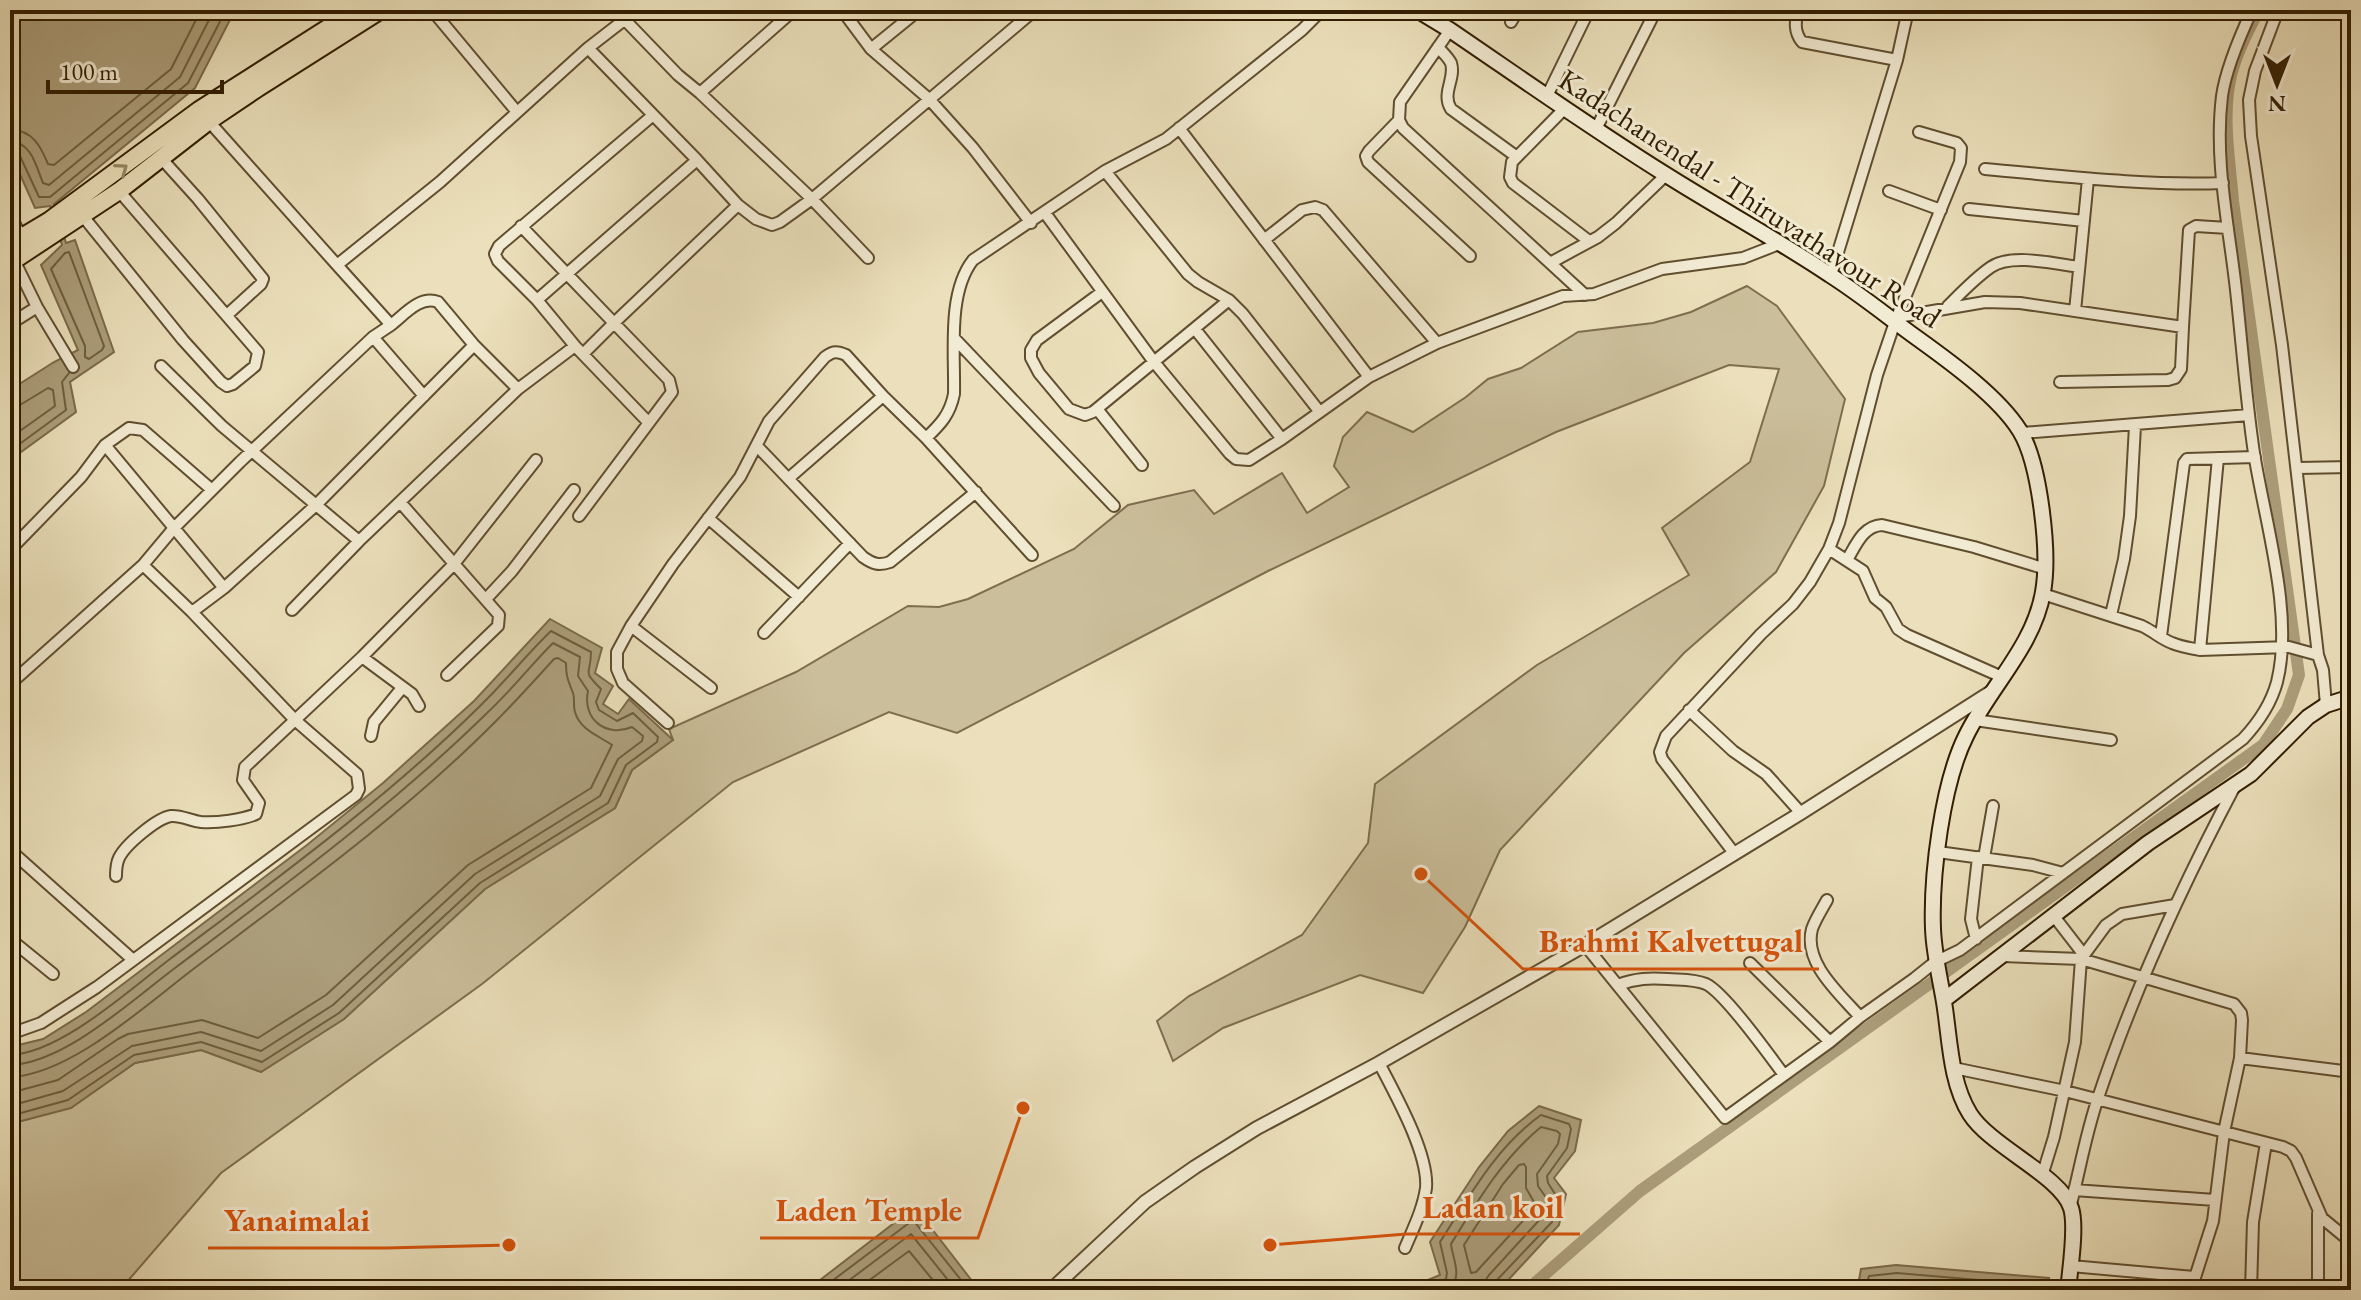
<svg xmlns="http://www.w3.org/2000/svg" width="2361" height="1300" viewBox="0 0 2361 1300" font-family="'EB Garamond',serif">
<rect width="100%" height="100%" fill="#ebe0bb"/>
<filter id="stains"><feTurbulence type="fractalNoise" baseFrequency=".0025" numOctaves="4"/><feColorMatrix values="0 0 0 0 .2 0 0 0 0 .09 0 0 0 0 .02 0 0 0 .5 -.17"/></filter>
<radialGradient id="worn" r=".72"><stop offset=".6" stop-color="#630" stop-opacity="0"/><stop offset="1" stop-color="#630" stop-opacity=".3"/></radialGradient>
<path fill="#cbbf9b" stroke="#7e6e4e" stroke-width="2" d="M1747,286L1777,306L1845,399L1824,486L1776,572L1684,653L1500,850L1465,927L1423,993L1360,975L1223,1028L1173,1061L1157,1021L1189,996L1302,935L1368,843L1375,784L1537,665L1689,575L1662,528L1750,462L1779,369L1729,365L1556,432L1268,571L957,733L889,712L733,782L482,984L221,1173L120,1290H10V1124L71,1107L135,1063L201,1050L261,1072L344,1019L485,889L615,808L632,770L673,740L669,729L796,672L908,606L939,607L968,599L1074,549L1128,505L1194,490L1214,514L1282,473L1307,513L1349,487L1334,466L1343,437L1367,412L1413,432L1466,397L1488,379L1521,368L1578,332L1653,323L1691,312Z"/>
<path fill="#ac9e7b" stroke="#7b6a4a" stroke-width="2" d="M10,10H235L195,88L54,204L66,243L75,240L114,352L70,382L76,412L10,460V390L54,362L78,350L41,265L62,245L50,206L35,208L10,152Z
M550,619L602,648L595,673L613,686L603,704L618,714L629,699L673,740L632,770L615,808L485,889L344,1019L261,1072L201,1050L135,1063L71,1108L10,1124V1047L43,1039L86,1012L307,845L383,783L474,701Z
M1539,1106L1581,1120L1575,1151L1554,1178L1566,1194L1559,1225L1499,1290H1404L1440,1275L1430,1242L1479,1167L1508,1131Z
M915,1207L979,1290H807Z
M1896,1265L2049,1278V1290H1857L1861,1269Z"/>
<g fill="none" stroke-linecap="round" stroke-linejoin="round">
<path stroke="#6e5e3e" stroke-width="2" d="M10,129C33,131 40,145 48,164L54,165L171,69L201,10
M10,141C32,143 36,166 43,183L49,185L180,77L214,10
M10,152H16L20,156L39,197H50L188,83L226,10
M69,252L104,346L102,350L89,359L85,357V346L51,269L65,253Z
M10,406L20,405L48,388L53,390L55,406L10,438
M10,451L66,410L62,382L69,373
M10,1055C61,1053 129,990 170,959C276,879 385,800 480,706C505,682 526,655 551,631L591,652C591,676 581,669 601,689L596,702L599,710L617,721L633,713L658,737L657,742L626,765L608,803L480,883L339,1013L262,1062L201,1042L134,1055L68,1100L10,1116
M10,1065C65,1063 132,1000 175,968C282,887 390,808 486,714C510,692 530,666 553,643L580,657L578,676L588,691C582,719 606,738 632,727L643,736L642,741L618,759L600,796L475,874L333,1005L261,1051L201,1032L132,1046L63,1091L10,1106
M10,1077C71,1075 148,1003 196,967C298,890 406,812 496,721C516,701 535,680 554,659L558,658L566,663C566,677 568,680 573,693C575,699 573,706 575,712C580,730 599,736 612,745L591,788L468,865L326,995L258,1038L202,1020L128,1034L118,1039L58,1080L10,1093
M1524,1164L1526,1167V1188L1534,1202L1532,1211L1476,1272L1471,1273L1464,1245L1503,1184L1519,1165Z
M820,1290L913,1220L969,1290
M836,1290L911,1234L956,1290
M856,1290L909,1251L941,1290
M1425,1290L1446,1279L1447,1273L1440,1242C1469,1197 1496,1147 1541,1115L1569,1124L1571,1129L1567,1148L1547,1176L1548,1183L1557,1197L1552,1222L1496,1281L1494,1290
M1449,1290C1463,1275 1453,1261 1451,1244C1477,1202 1502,1159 1541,1127L1557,1131L1560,1134L1558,1144L1537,1174L1538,1186L1547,1199L1542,1217L1489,1275L1485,1281L1484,1290
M1865,1290L1869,1276L1897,1273L2037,1285L2041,1290
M1876,1290L1879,1285L1897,1283L1979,1290"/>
<path stroke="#ac9e7b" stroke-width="12" d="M1527,1290L1640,1191L2263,745L2287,709L2299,675L2233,201C2230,161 2222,120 2230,80C2235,56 2248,31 2259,10"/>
<g stroke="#604e2f" stroke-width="14">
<path id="minor" d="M432,10L517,112
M637,10L588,48L697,160L738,205L756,219L772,225L780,222L812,199L1035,10
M842,10L871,49
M919,10L871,49L929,99L973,148L1031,223
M1798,10C1795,22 1794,32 1802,42L1897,60L1908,10
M2275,18L2255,71L2249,100L2251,136L2282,345L2318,655
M625,20L678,75L700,93L812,199L868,258
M1511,22L1518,10
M1450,30L1400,102L1399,120L1403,128L1585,295
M1438,47C1442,52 1448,57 1451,63C1456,79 1441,93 1451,109L1517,157
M700,93L794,10
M1547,96L1589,10
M1565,108L1512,162L1510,177L1513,183L1589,241
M205,117L337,265L440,182L588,48
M1399,120L1369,151L1366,156L1368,162L1470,256
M1596,129L1656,10
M161,158L198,199L263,279L261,284L227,315
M1985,169C2064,176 2144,186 2223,183
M1105,171L1188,274L1198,282L1229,300
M1889,191L1941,210
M1969,209L2084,221
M1045,213L1154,362L1230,454L1236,459L1249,460L1282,439L1369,377L1179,128
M10,215L21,236
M82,215L183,340L221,382L227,386L233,384L255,366L258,352L119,191
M521,226L614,323L583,354
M1264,240L1302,210L1315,207L1323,210L1437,343L1563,296L1594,294L1662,269L1743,258L1779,244
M14,260L37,307L73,367
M1550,263L1598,237L1616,223L1666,175
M337,265L391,325C404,315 420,295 438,302L474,345L518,389L575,346
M1831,275L1897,60
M1102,292L1037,340L1031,350V358L1039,373L1069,409L1085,415L1093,412L1229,300L1243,314L1319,411
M537,300L697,160
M1948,306C1961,293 1975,278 1991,267C2011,253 2056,264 2079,267
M2075,311L2088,179
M1898,317L1985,302L2020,303L2183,327L2189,230L2196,226L2228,228
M10,324L37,307
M1195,329L1282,439
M373,337L424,396
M955,339L1114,506
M161,366L222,426L359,541
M1369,377L1437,343
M2060,382L2168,380L2175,378L2181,369L2183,327
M1097,409L1142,465
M648,422L575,346L537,300L498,261L495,254L499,246L652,116
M2022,433L2249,415
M105,445L224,588L192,612
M757,446L863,557C873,564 879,566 890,562L976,492
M2298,468L2351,467
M789,478L883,396
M400,502L499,615L498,626L447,675
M579,516L672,392L669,380L614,323L738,205
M708,518L799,597
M1829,549L1863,571L1875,598L1886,607L1898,629L1907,635L2002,677
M10,550L81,477L105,445L129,428L143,430L212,490
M1032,555L926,438C941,424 950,414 954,394C955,353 947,293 973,260L1105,171L1166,139L1302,30L1322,10
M1847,560C1856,545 1863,526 1882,525L1974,547L2046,569
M224,588L316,505L474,345
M2043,594L2142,626C2153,631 2161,639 2172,643C2181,647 2191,648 2200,650L2289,647L2318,655L2323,670L2326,705
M486,599L512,571L574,490
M292,610L359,541L518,389
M2111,615L2124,559L2130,516L2135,426
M631,626L711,688
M764,633L850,543
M2161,636L2184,463L2187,459L2255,457
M2200,650L2218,458
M362,657L412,694L419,706
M10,684L143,565L174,528L240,462L373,337L391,325
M1689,710L1733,751L1766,774L1801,813
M1975,720L2111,740
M668,723L623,683L617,669V652L631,626L673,564L740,477L769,421L825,357C833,351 837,351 846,355L883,396L926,438
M371,736L374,722L402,688
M10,850L132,959
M1938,852L2033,865L2063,873
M1734,853L1662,759L1660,752L1666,736L1761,634L1793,604L1810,582L1829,549L1839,523L1877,375L1895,322L1960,162L1961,148L1957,143L1919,132
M1984,858L1993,806
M116,876C116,870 116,864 119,858C125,845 157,818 171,816C181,815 191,821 201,822C217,823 242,820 256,814L259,803L243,780L245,767L362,657L454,564L536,460
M1827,900C1822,909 1815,920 1812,929C1803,963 1840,994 1860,1017
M2053,915L2084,955
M10,939L53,974
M1976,939L1971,919L1978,857
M1585,945L1725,1118L1830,1042L1860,1017L1915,978L1935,962L1960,950L2243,739C2258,723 2271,704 2277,682C2294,614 2265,523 2254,453C2246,399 2242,345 2236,290C2229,226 2214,161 2222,96C2226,68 2240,36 2252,10
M2002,956L2081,959L2234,1004L2241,1013L2242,1020L2240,1058L2224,1132L2213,1221L2191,1290
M1750,963L1830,1042
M1618,985C1636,978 1650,978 1668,979C1680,980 1694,979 1706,984C1725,993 1769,1055 1784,1075
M10,1034L41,1023L97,987L356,795L359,789L357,774L295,720L192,612L143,565
M2240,1058L2351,1072
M1379,1063C1395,1094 1429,1154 1426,1188C1423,1209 1413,1229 1405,1248
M1954,1068L2065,1091L2283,1147L2291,1151L2296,1158L2322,1218L2351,1242
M2042,1176L2054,1137L2075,1042L2081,959L2106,925L2122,914L2175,905
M2074,1190L2215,1200
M2071,1204C2080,1169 2086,1133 2098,1098C2134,990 2182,886 2235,786
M2071,1266L2194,1277
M2251,1290L2253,1222L2266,1143
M2318,1290V1213"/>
</g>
<g stroke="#604e2f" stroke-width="16">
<path id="tertiary" d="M1051,1290L1145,1202L1195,1167L1257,1128L1379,1063L1585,945L1801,813L1991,692"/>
</g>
<g stroke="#311d00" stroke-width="18">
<path id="secondary" d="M1417,10L1450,30C1522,79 1594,130 1668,176C1722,210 1778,240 1830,275C1860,294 1888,317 1917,338C1949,361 1999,397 2020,431C2040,464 2050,553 2043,592C2034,646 1989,688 1966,736C1942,784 1931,876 1933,929C1934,954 1940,978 1944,1002C1950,1039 1950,1082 1970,1114C1991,1147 2061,1176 2071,1208C2077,1226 2070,1270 2068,1290
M1944,1000L2148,843L2251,774L2308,717L2326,705L2351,697"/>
</g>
<g stroke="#311d00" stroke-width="20">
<path id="primary" d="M10,244L50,220L199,110L356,10
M10,263L119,191L209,121L258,88L381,10"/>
</g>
<use href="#minor" stroke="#f2ebd3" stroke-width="10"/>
<use href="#tertiary" stroke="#f2ebd3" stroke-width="12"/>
<use href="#secondary" stroke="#f2ebd3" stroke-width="14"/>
<use href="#primary" stroke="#ebe0bb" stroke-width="16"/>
</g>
<defs><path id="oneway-chevron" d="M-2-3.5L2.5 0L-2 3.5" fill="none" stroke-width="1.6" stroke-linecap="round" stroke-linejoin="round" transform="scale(2)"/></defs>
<use stroke="#978867" href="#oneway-chevron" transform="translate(122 169) rotate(-36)"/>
<g text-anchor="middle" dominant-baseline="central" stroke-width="6" stroke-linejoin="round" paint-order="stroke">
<g font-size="30" fill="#311d00" stroke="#f2ebd3">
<text transform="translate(1750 198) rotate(33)">Kadachanendal - Thiruvathavour Road</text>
</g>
</g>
<path fill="none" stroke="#d6530b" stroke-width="3" d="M1421 874L1523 969H1819M1270 1245L1406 1234H1580M1023 1108L978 1238H760M509 1245L386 1248H208"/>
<g fill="#d6530b" stroke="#f2ebd3" stroke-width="3">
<circle cx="1421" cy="874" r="8"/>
<circle cx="1270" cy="1245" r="8"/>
<circle cx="1023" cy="1108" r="8"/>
<circle cx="509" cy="1245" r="8"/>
</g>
<g font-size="32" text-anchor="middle" font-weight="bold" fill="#d6530b" stroke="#f2ebd3" stroke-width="6" stroke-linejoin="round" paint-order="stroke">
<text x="1671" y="952">Brahmi Kalvettugal</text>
<text x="1493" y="1218">Ladan koil</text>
<text x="869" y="1221">Laden Temple</text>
<text x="297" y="1231">Yanaimalai</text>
</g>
<rect width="2361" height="1300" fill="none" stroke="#ebe0bb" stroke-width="40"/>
<rect x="12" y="12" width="2337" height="1276" fill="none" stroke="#311d00" stroke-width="4"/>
<rect x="20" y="20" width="2321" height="1260" fill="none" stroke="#311d00" stroke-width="2"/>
<g transform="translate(2277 84) rotate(180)" stroke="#f2ebd3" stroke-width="6" paint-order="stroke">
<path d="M0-6L14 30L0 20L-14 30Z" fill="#311d00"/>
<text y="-12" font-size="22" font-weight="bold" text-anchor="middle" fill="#311d00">N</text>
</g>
<path d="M48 80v12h174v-12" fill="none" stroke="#311d00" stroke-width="4"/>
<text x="60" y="80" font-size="24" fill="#311d00" stroke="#f2ebd3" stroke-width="6" paint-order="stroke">100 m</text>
<rect width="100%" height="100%" filter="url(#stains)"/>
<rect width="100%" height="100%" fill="url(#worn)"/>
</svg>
